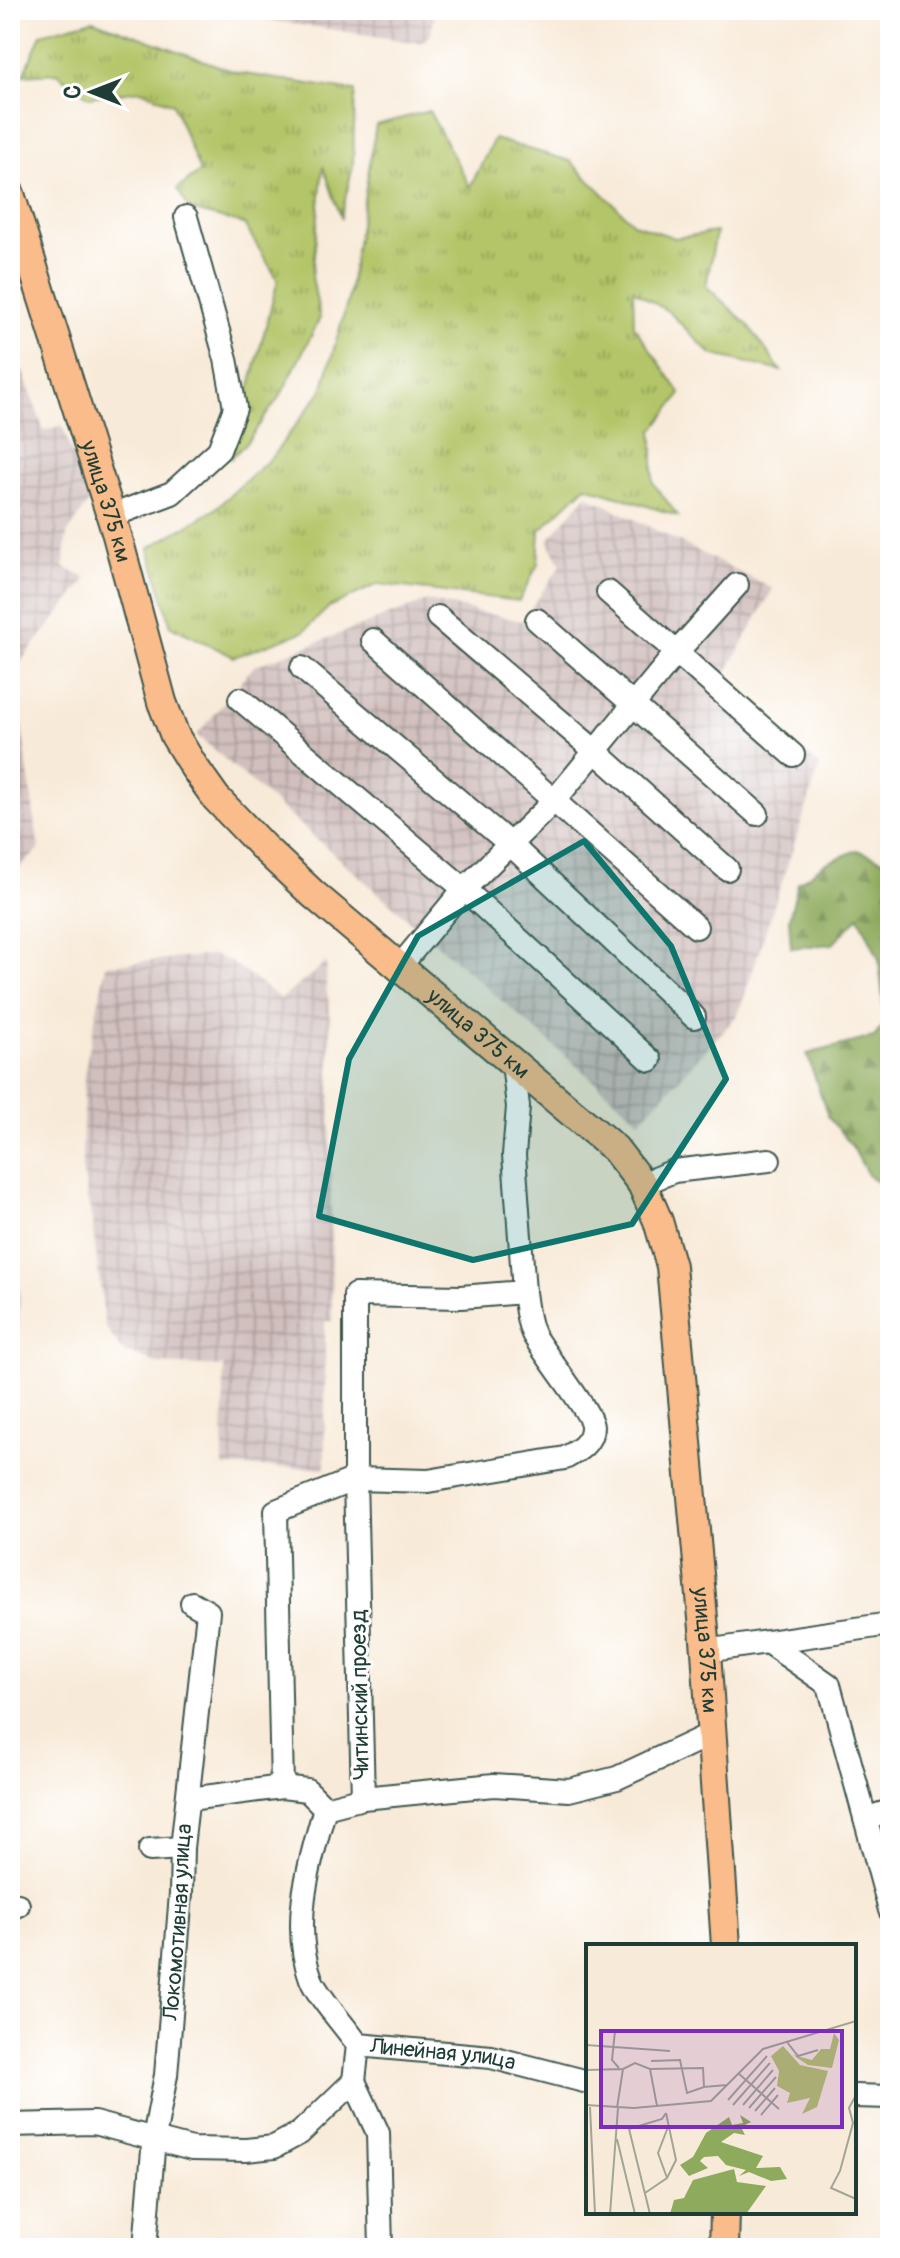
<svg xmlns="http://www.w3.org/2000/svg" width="900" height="2258" viewBox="0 0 900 2258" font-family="Pangolin,sans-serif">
<defs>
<pattern id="industrial-grid" width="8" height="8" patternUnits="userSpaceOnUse" patternTransform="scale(2)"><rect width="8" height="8" fill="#d1bfbe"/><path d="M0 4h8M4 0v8" fill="none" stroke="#a99c9b"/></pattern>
<pattern id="grass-tufts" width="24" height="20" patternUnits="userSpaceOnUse" patternTransform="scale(2)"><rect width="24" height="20" fill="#b3c568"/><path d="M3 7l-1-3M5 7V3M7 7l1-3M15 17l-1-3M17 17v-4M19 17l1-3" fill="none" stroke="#91a156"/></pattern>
<pattern id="forest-firs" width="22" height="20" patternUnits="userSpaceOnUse" patternTransform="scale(2)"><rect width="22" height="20" fill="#8eaa5c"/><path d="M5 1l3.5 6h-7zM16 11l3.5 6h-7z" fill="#738c4d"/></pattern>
</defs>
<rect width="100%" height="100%" fill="#fff"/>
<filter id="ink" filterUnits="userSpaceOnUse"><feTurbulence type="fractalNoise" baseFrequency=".0125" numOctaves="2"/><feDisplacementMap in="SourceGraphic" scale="16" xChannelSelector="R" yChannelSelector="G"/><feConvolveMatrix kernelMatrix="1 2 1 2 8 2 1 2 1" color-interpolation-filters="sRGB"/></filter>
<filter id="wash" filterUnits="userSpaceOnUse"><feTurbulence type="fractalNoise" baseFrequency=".006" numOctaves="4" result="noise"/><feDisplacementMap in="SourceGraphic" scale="32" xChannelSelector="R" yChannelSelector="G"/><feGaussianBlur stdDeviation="1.8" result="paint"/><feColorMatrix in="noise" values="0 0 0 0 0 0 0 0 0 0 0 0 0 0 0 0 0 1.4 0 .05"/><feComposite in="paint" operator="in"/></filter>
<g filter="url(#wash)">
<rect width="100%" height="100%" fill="#f8ead8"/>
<path fill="url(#industrial-grid)" d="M205,10H436L430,36L420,43Z
M10,335L44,431L62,425L89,502L67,534L64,567L87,579L14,670L39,850L10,876Z
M586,495L773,589L719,686L820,766L738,1015L640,1121L197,735L254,666L427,601L522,621L561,565L548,540Z
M214,955L231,962L281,999L327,962L326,988L330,1009L332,1321H325V1468L223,1467L224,1367L158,1364L121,1350L105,1326L92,1221L82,1168L84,1074L106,965Z"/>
<path fill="#d1bfbe" d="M10,1188L20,1296L10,1473Z"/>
<path fill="url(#grass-tufts)" stroke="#69814e" stroke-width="2" d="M93,20L238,73L355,91L353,165L341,217L323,166L312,277L320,318L282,393L247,442L231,458L278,280L244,224L190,210L177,189L200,172L173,104L141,90L89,97L57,73L24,75L41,34Z
M429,111L470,187L494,139L570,161L634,224L675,238L716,232L706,286L748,325L781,371L711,354L669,312L633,290L634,326L681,394L653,431V483L678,516L586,486L540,530L538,564L519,601L378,584L329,607L303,632L234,657L171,626L149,548L214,510L272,457L322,390L348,300L376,125Z"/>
<path fill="url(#forest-firs)" stroke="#567448" stroke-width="2" d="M857,850L888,862L890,904V1189L868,1175L852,1146L828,1117L807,1054L874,1037L885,1023L879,959L859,916L833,944L791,948L789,919L798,883L824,864Z"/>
</g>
<g filter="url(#ink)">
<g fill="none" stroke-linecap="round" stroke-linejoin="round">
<g stroke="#40574d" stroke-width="26">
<g id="minor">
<path d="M111,516L172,493L219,450L235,408L226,359L186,217"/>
<path d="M608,592L793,755"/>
<path d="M438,617L594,750L727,869"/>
<path d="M537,620L757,814"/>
<path d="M373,640L696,927"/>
<path d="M302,668L511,845L694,1017"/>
<path d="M240,699L464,889L650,1060"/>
<path d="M400,966L464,889L554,801L676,653L737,585"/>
<path d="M642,1184L674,1171L769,1160"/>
<path d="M769,1643L829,1685L890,1910"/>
<path d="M706,1651L890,1624"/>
<path d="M282,1787L276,1511L355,1479L428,1481L565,1458C578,1451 592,1443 592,1427C593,1414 543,1353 533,1334C527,1321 526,1306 524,1292"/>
<path d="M363,1798L494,1785L569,1790L617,1778L711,1734"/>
<path d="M189,1799L282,1787L307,1790L325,1808"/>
<path d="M865,1819L890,1811"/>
<path d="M150,1850L182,1848"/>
<path d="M10,1908L18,1905"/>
<path d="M358,2045C346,2027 318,1997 311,1979C290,1923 310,1862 325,1808L363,1798L355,1479V1295L461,1297L524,1292L514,1155L518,1107L513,1062"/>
<path d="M854,2096L890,2097"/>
<path d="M10,2125L94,2123L192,2149L246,2150L274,2147L300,2133L354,2081"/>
<path id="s1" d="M145,2248L154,2138L166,2075L181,1894L182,1848L208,1612L192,1603"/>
<path id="s2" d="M381,2248L378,2133L354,2081L358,2045L491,2057L588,2082"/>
</g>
</g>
<g stroke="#40574d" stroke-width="32">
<g id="major">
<path id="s3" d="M10,194L117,535L162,702L175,736L194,767L216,798L264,848L313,894L615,1149L642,1184L658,1221L671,1266L706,1651L726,1946"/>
<path d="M724,2248L725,2212"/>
</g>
</g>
<use href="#minor" stroke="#fff" stroke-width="22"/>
<use href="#major" stroke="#f9bc8a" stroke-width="28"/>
</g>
</g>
<path fill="#0f766e" fill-opacity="0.2" stroke="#0f766e" stroke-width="6" stroke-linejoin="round" d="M584,841L671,946L726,1079L632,1224L473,1260L319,1216L349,1059L418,936Z"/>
<g text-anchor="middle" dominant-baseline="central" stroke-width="6" stroke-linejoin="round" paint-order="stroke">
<g font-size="22" fill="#1f3d34" stroke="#fff">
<text stroke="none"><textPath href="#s3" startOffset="322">улица 375 км</textPath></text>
<text stroke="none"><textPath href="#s3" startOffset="994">улица 375 км</textPath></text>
<text stroke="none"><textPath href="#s3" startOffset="1690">улица 375 км</textPath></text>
<text transform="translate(360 1695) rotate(-91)">Читинский проезд</text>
<text stroke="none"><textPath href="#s1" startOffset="328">Локомотивная улица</textPath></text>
<text stroke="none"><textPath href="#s2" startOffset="294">Линейная улица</textPath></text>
</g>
</g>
<g transform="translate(586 1944)">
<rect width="270" height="270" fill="#f8ead8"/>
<path d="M248,89L253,96L246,124L222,121L207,111L226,116L235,105H244ZM197,102L214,121L242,127L231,163L216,170L224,154L201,159L204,149L191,142L193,127L185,112Z" fill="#b3c568"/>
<path d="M154,171L165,178L155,183L159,191L148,189L135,198L177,212L170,224L194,223L201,235L185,237L163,228L153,232L160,226L140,221L132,212L118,213L114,217L122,224L103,232L94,221L107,213L120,189L143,173L146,181L157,179ZM148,225L151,238L180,242L160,270H84L88,256L98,254L107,236Z" fill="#8eaa5c"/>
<path fill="none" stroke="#a1a596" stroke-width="2" d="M201,98L212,112L232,106M0,101L84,107M65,117L94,116L101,149L118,143M33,124L26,116L29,87L52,88M37,125L49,119L64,125L117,124L118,143L141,141M64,125L71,162M0,126L37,125L31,164M152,129L193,165M270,151L263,164L267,179L254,227L245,244L270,255M142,156L181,112M0,161L48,164L125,157L177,105L270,77M147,161L184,119M157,161L187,126M4,163L9,270M163,164L190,133M169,167L189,144M175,171L192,151M31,195L49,270M81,234L72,209L82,183M59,249L81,234L90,216L80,169M24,270L32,164M64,270L43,185L76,175L80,169"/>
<path fill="#7b2cbf" fill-opacity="0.15" stroke="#7b2cbf" stroke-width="4" d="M15,87H256V183H15Z"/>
<rect width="270" height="270" fill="none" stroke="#1f3d34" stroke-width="4"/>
</g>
<rect width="900" height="2258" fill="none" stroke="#fff" stroke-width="40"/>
<g transform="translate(92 92) rotate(270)" stroke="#ffffff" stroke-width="6" paint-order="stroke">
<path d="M0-6L14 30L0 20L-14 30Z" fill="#1f3d34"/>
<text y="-12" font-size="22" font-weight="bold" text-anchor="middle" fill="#1f3d34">С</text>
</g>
</svg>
